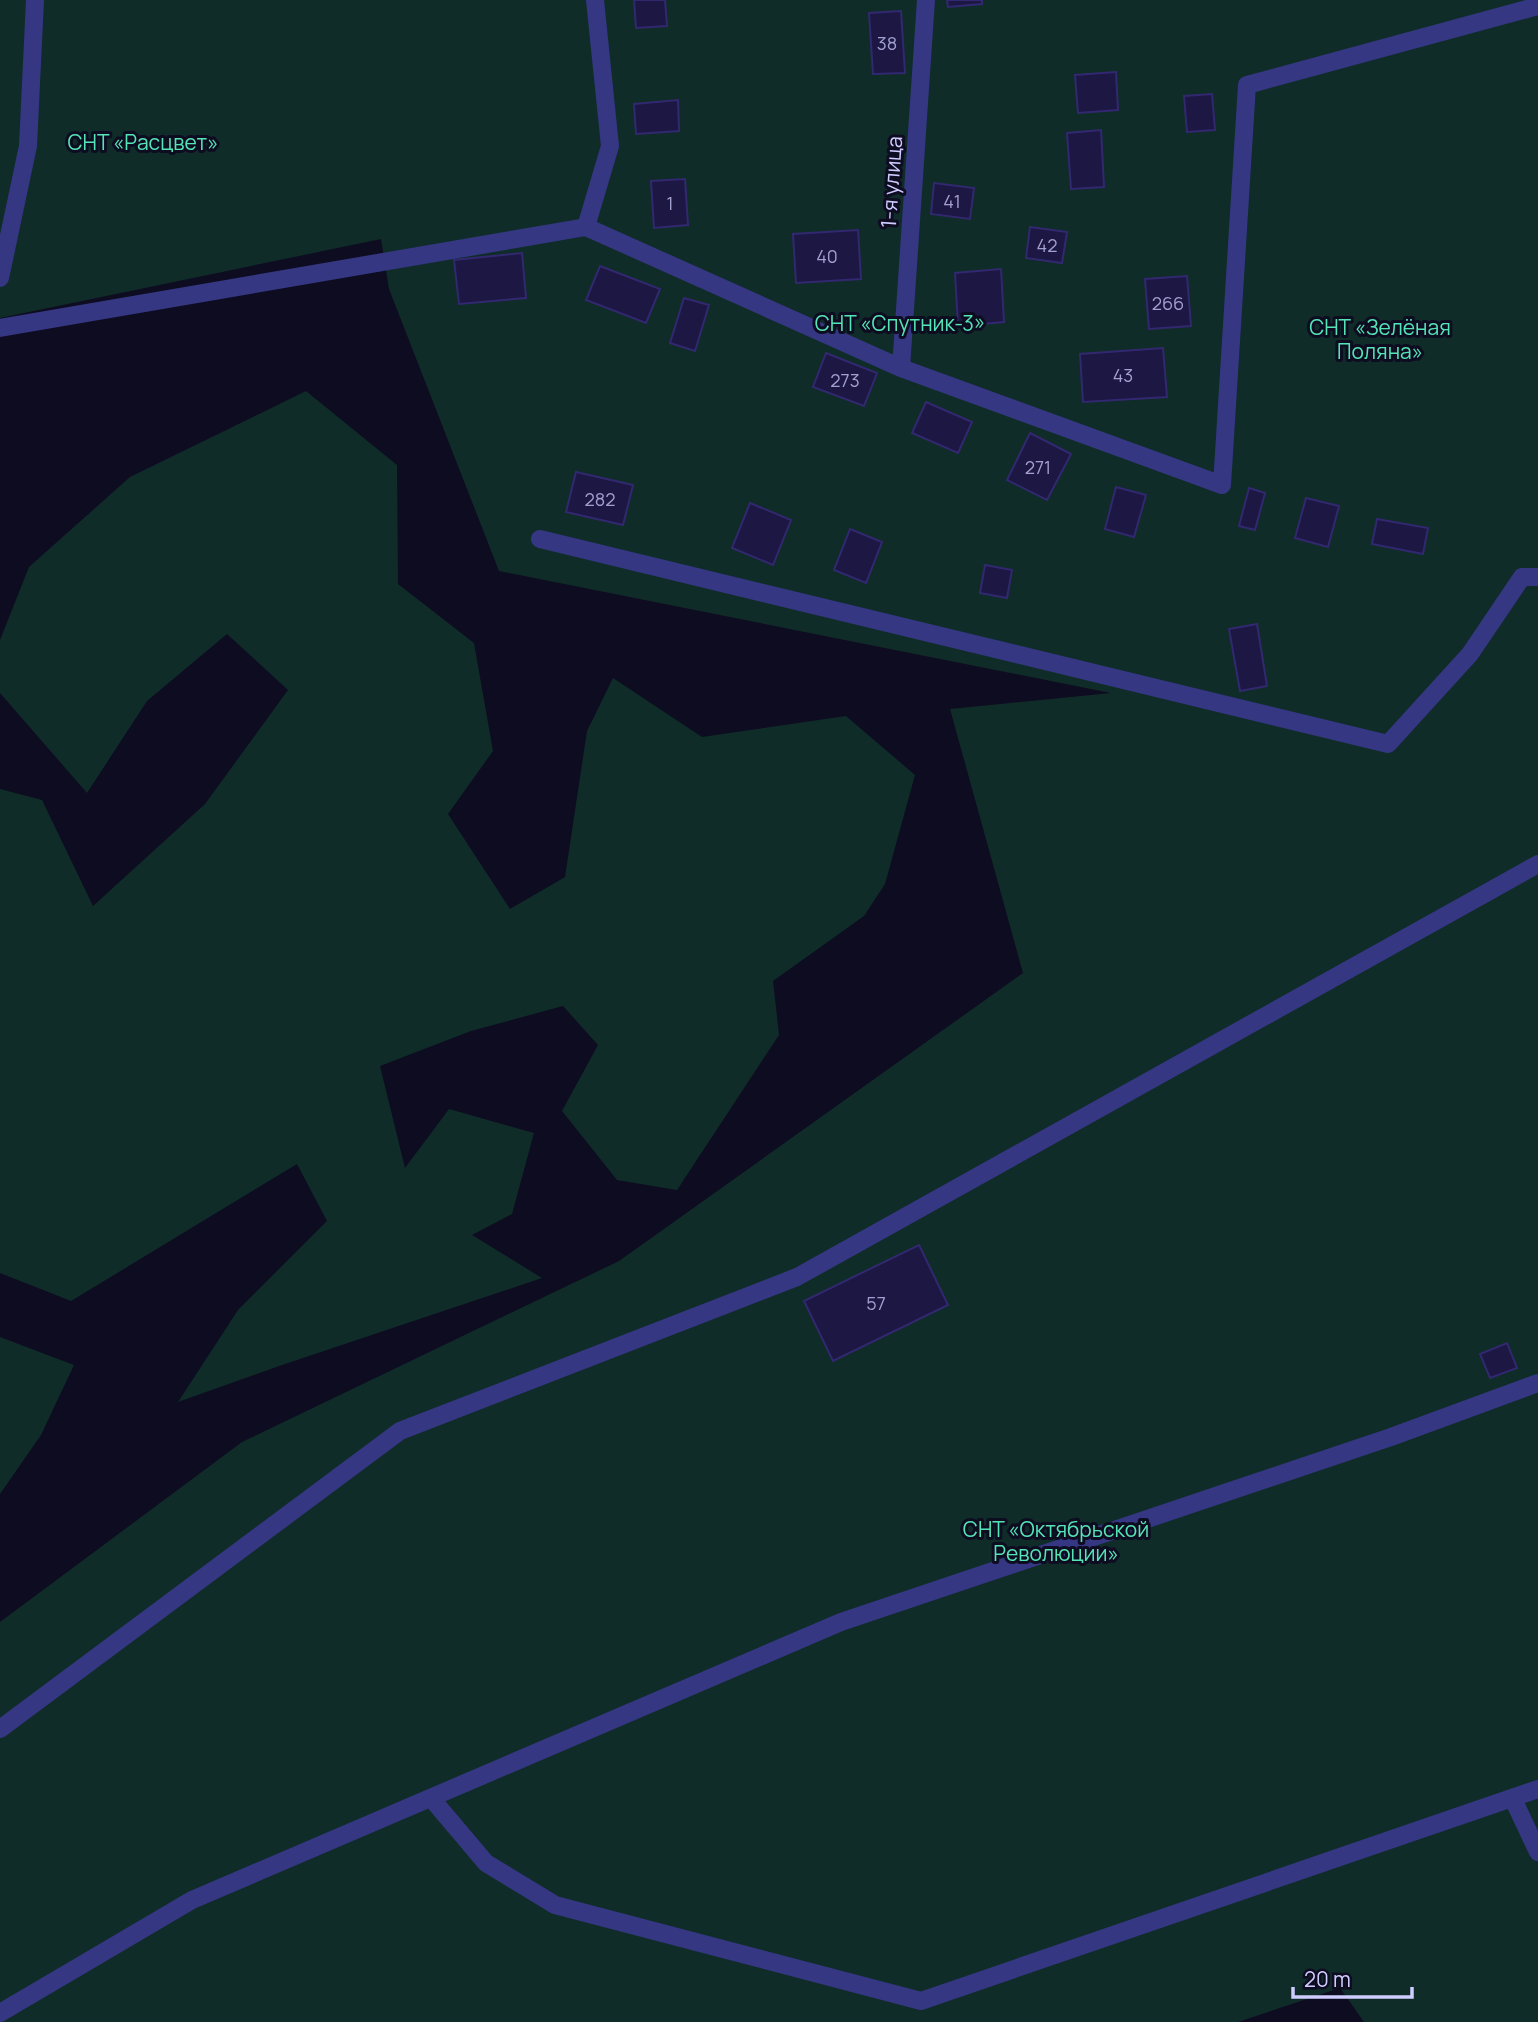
<svg xmlns="http://www.w3.org/2000/svg" width="1538" height="2022" viewBox="0 0 1538 2022" font-family="Manrope,sans-serif">
<rect width="100%" height="100%" fill="#0e0c21"/>
<path fill="#0f2c29" d="M0,0H1538V2022H1364L1340,1988L1238,2022H0V1622L242,1442L619,1261L1023,973L950,709L1111,693L499,571L389,289L381,239L0,318Z
M306,391L397,465L398,584L474,643L493,751L448,814L510,909L565,877L587,731L613,678L702,737L846,716L915,775L885,884L864,916L773,981L779,1035L677,1190L617,1180L562,1111L598,1045L563,1006L471,1031L380,1066L405,1168L449,1109L534,1133L512,1214L472,1235L542,1278L285,1364L178,1402L238,1310L327,1221L297,1164L71,1301L0,1273V789L42,800L93,906L205,804L288,690L227,634L147,701L87,793L0,693V640L29,567L130,477Z
M0,1337L74,1365L41,1435L0,1494Z"/>
<path fill="#1d1743" stroke="#322870" stroke-width="2" d="M634,0H665L667,26L636,28Z
M947,0H982V4L948,7Z
M901,11L905,73L873,74L869,13Z
M1116,72L1118,110L1078,113L1075,75Z
M1212,94L1215,130L1187,132L1184,96Z
M678,100L679,131L636,134L634,104Z
M1101,130L1104,187L1071,189L1067,133Z
M685,179L688,225L654,228L651,181Z
M934,183L974,188L970,219L931,214Z
M1030,227L1067,232L1062,263L1026,258Z
M858,230L861,279L796,283L793,234Z
M522,253L526,298L459,304L454,260Z
M600,266L660,289L646,323L586,300Z
M1001,269L1004,322L958,326L955,273Z
M1187,276L1191,326L1149,329L1145,279Z
M684,298L709,305L695,351L670,343Z
M1163,348L1167,397L1083,402L1080,354Z
M826,353L877,373L864,406L813,387Z
M926,402L972,422L958,453L912,433Z
M1030,433L1071,454L1047,500L1007,480Z
M576,472L633,485L623,525L566,512Z
M1116,487L1146,495L1134,537L1105,529Z
M1249,488L1265,493L1255,530L1239,526Z
M1306,498L1339,506L1328,547L1295,538Z
M750,503L791,520L773,565L732,548Z
M1377,519L1428,528L1423,554L1372,544Z
M850,529L882,542L866,583L834,570Z
M985,565L1012,570L1007,598L980,593Z
M1257,624L1267,686L1240,691L1229,629Z
M919,1245L948,1305L833,1361L804,1301Z
M1507,1343L1517,1368L1490,1378L1480,1354Z"/>
<g fill="none" stroke-linecap="round" stroke-linejoin="round">
<path stroke="#353783" stroke-width="18" d="M586,227L610,146L595,0
M0,278L28,146L35,0
M0,328L586,227L901,368L1222,485L1247,85L1538,6
M901,368L926,0
M540,539L1388,744L1470,654L1522,577H1538
M0,1729L400,1431L797,1277L1538,864
M431,1798L486,1863L555,1905L921,2001L1538,1789
M1513,1799L1538,1852
M0,2013L192,1900L841,1622L1391,1437L1538,1383"/>
</g>
<g text-anchor="middle" dominant-baseline="central" stroke-width="6" stroke-linejoin="round" paint-order="stroke">
<g font-size="18" fill="#a2a0d0">
<text x="887" y="43">38</text>
<text x="952" y="201">41</text>
<text x="670" y="203">1</text>
<text x="1047" y="245">42</text>
<text x="827" y="256">40</text>
<text x="1168" y="303">266</text>
<text x="1123" y="375">43</text>
<text x="845" y="380">273</text>
<text x="1038" y="467">271</text>
<text x="600" y="499">282</text>
<text x="876" y="1303">57</text>
</g>
<g font-size="21" fill="#54e4b6" stroke="#0e0c21">
<text x="143" y="142">СНТ «Расцвет»</text>
<text x="900" y="323">СНТ «Спутник-3»</text>
<text x="1380" y="327">СНТ «Зелёная<tspan x="1380" dy="24">Поляна»</tspan></text>
<text x="1056" y="1529">СНТ «Октябрьской<tspan x="1056" dy="24">Революции»</tspan></text>
</g>
<g font-size="21" fill="#cfcdff" stroke="#0e0c21">
<text transform="translate(891 182) rotate(-86)">1-я улица</text>
</g>
</g>
<path d="M1293 1987v10h119v-10" fill="none" stroke="#cfcdff" stroke-width="3.5"/>
<text x="1304" y="1987" font-size="21" fill="#cfcdff" stroke="#0e0c21" stroke-width="5" paint-order="stroke">20 m</text>
</svg>
